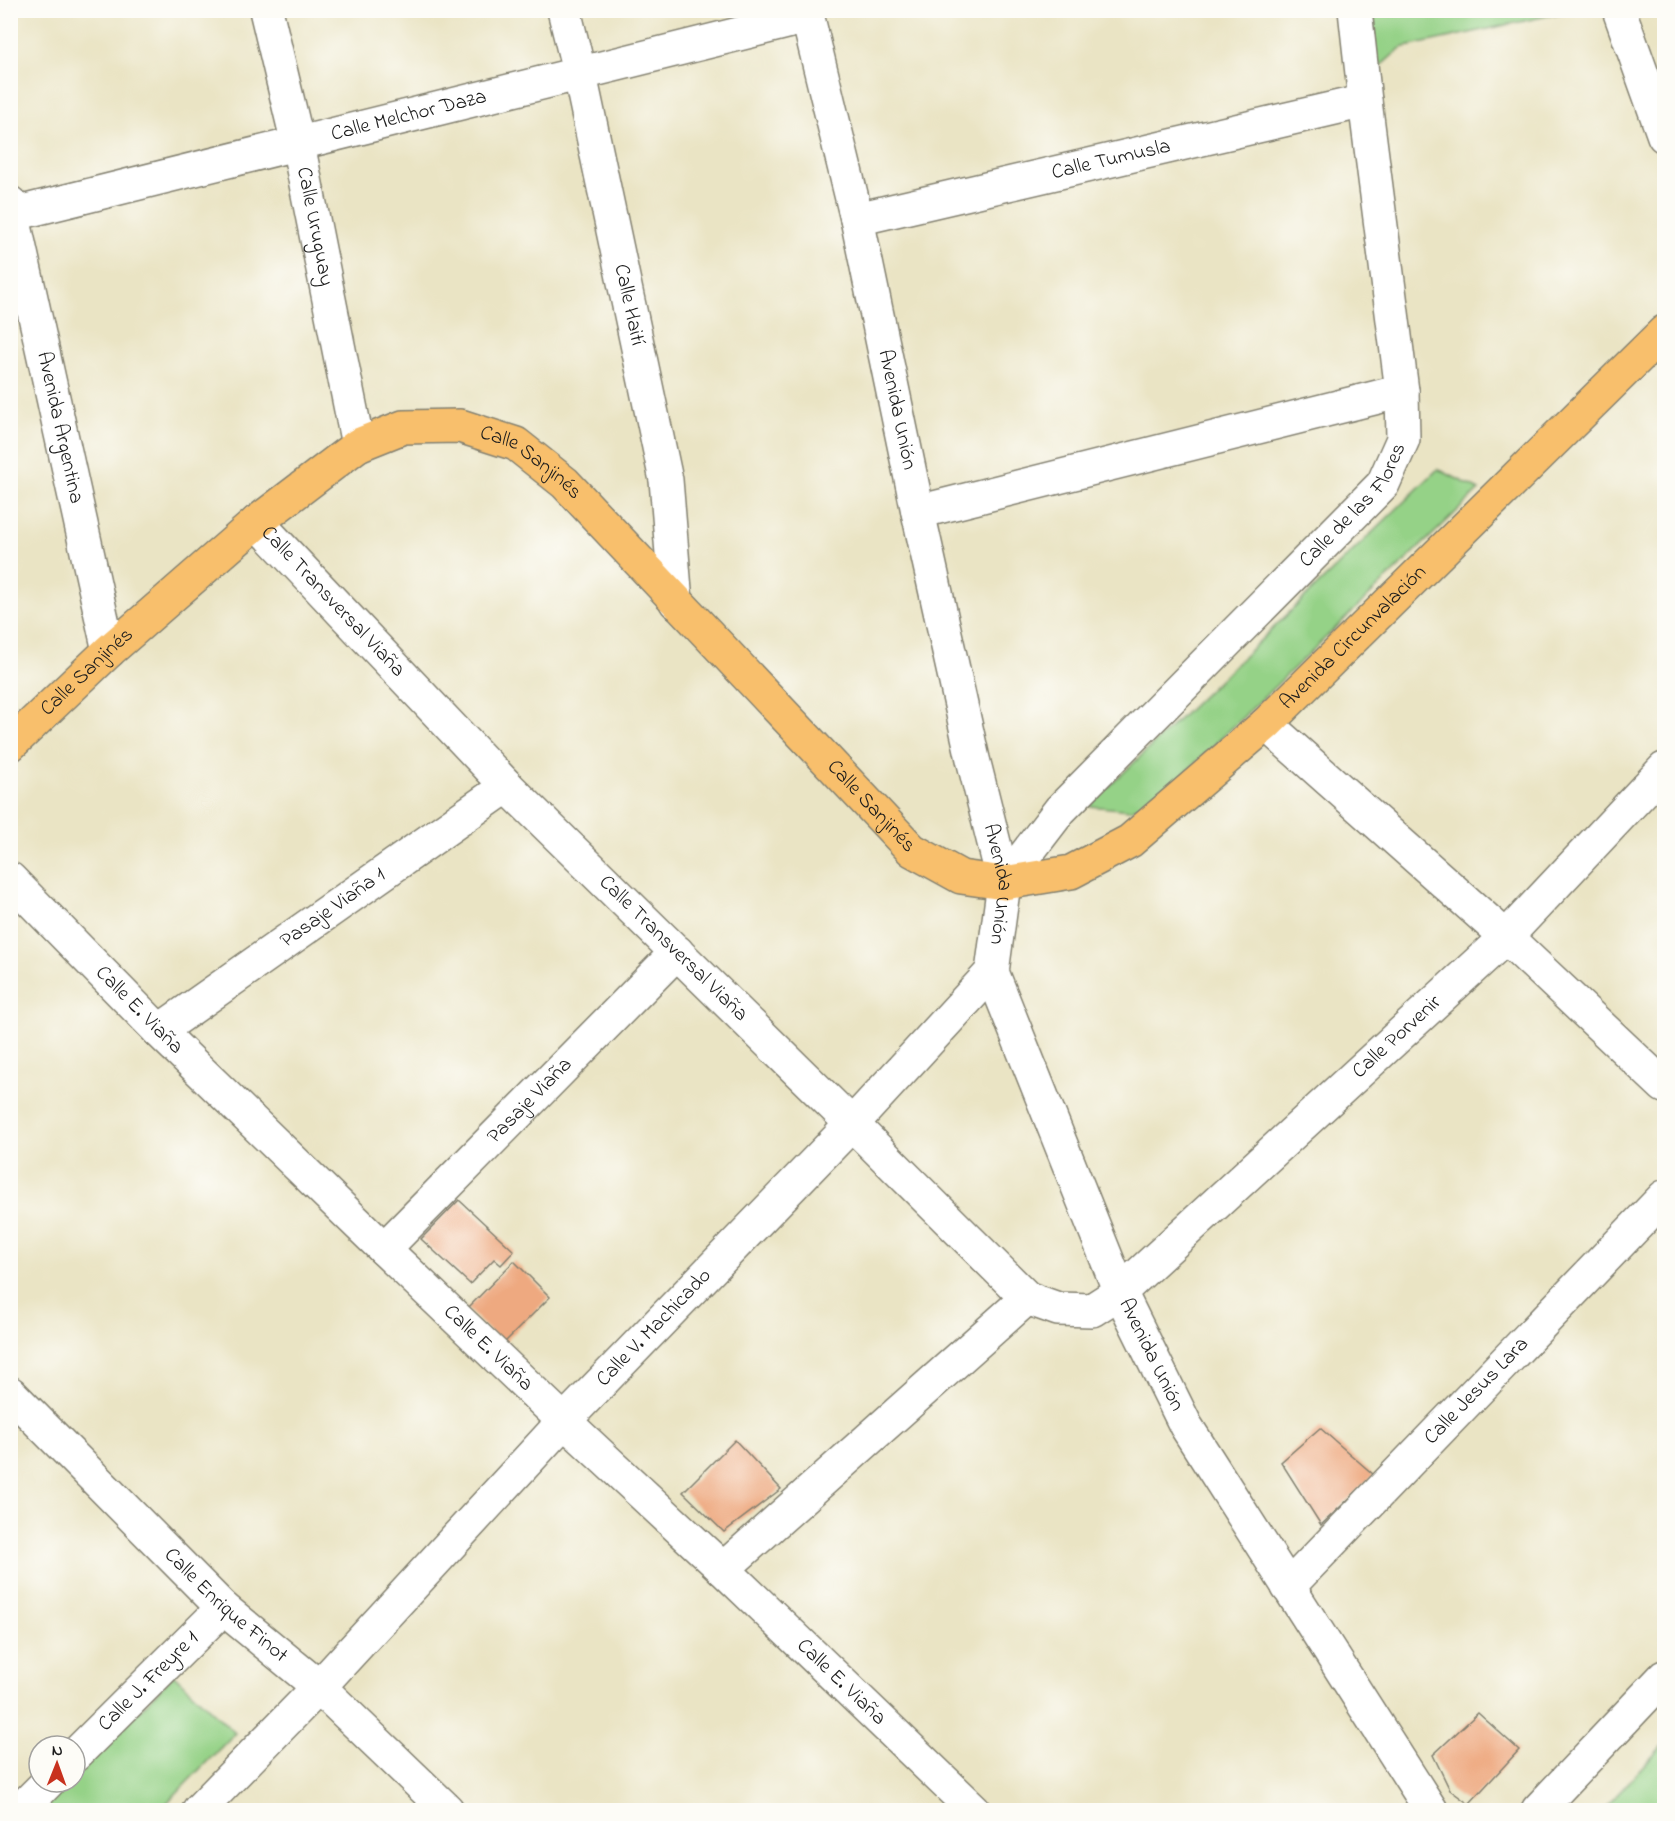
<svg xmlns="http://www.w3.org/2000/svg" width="1675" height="1821" viewBox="0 0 1675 1821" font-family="'Indie Flower',sans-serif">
<rect width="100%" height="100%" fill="#fdfcf7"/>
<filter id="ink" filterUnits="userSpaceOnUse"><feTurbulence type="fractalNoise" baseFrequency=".0167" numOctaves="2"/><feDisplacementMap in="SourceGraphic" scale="12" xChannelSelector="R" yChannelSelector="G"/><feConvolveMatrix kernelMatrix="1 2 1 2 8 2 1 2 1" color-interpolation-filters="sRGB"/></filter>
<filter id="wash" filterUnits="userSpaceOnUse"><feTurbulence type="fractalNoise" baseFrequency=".008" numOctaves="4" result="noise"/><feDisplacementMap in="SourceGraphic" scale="24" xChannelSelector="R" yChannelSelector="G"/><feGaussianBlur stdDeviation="1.35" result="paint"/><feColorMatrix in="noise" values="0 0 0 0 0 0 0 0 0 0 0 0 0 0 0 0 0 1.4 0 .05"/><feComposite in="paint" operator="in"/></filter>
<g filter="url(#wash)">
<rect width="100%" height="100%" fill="#eae4c4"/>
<path fill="#95d287" stroke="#587752" stroke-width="1.5" d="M1375,10L1570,11L1401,48L1378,68L1371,18Z
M1438,469L1479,490L1157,800L1130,810L1089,806Z
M174,1675L235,1733L160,1810H43L70,1782H75V1777Z
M1664,1744V1810H1603Z"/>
<g id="blocks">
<path fill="#eea980" d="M459,1200L514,1251L501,1265L494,1259L470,1284L421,1239Z
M514,1261L550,1297L503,1344L467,1309Z
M1320,1428L1374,1475L1321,1525L1281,1462Z
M735,1440L781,1489L724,1532L683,1492Z
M1478,1713L1519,1750L1469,1804L1450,1790L1433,1755Z"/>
</g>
</g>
<g filter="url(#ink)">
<use href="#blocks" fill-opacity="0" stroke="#838070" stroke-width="1.5"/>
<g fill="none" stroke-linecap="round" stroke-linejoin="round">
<g stroke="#838070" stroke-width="36">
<g id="minor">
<path id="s1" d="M266,10L298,144L358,445"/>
<path id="s2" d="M564,10L580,75L666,480L676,602"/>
<path id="s3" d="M806,10L857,219L918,512L973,759L1004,883L992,972L1120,1292L1186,1426L1431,1810"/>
<path d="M1619,10L1664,136"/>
<path id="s4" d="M10,203L109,651"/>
<path id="s5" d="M10,215L807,17"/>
<path id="s6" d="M857,219L1365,101"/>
<path d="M918,512L1402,391"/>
<path id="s7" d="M257,522L507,786L852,1124L1027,1298L1058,1309L1092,1310L1120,1292L1506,937L1664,769"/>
<path d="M1266,724L1506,937L1664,1086"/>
<path id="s8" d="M10,879L159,1031L384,1249L564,1421L723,1569L974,1810"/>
<path id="s9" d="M1004,883L1060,810L1383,484L1403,439L1402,391L1365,101L1355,10"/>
<path id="s10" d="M159,1031L507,786"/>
<path id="s11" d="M384,1249L677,952"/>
<path id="s12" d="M10,1393L223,1608L319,1687L447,1810"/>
<path d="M723,1569L1027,1298"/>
<path id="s13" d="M1288,1587L1664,1197"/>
<path id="s14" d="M75,1755L223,1608"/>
<path d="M20,1810L48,1782"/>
<path id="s15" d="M199,1810L319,1687L564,1421L852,1124L992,972"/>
<path d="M1538,1810L1664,1677"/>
</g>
</g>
<g stroke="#838070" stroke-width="36">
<g id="major">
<path id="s16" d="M10,745L109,651L257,522L358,445L403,427L460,426L516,444L565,483L912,850L961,877L1004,883L1071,872L1130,841L1266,724L1664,332"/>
</g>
</g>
<use href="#minor" stroke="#fff" stroke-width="33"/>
<use href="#major" stroke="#f8bf6c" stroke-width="33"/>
</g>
</g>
<g text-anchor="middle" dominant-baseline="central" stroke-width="5" stroke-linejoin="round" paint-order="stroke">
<g font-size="21" fill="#1c1c1c" stroke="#fdfcf7">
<text stroke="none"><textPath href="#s5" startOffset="411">Calle Melchor Daza</textPath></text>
<text stroke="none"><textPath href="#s6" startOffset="261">Calle Tumusla</textPath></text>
<text stroke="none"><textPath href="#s1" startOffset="222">Calle Uruguay</textPath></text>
<text stroke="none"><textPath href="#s2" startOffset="302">Calle Haití</textPath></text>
<text stroke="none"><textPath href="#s3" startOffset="410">Avenida Unión</textPath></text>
<text stroke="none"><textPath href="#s4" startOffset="230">Avenida Argentina</textPath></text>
<text stroke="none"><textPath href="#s16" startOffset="646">Calle Sanjinés</textPath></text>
<text stroke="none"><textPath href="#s9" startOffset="516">Calle de las Flores</textPath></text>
<text stroke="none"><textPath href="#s7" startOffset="110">Calle Transversal Viaña</textPath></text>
<text stroke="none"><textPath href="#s16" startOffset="1728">Avenida Circunvalación</textPath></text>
<text stroke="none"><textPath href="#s16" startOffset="106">Calle Sanjinés</textPath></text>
<text stroke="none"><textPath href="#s16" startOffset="1132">Calle Sanjinés</textPath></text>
<text stroke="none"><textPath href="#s3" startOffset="896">Avenida Unión</textPath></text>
<text stroke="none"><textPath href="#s10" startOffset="213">Pasaje Viaña 1</textPath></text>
<text stroke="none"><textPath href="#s7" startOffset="596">Calle Transversal Viaña</textPath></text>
<text stroke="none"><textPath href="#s8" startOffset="184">Calle E. Viaña</textPath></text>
<text stroke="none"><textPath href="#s7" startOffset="1570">Calle Porvenir</textPath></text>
<text stroke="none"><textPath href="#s11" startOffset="208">Pasaje Viaña</textPath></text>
<text stroke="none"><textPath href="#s15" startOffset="663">Calle V. Machicado</textPath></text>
<text stroke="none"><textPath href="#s8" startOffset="670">Calle E. Viaña</textPath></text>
<text stroke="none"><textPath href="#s3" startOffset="1400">Avenida Unión</textPath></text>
<text stroke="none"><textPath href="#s13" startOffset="272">Calle Jesus Lara</textPath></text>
<text stroke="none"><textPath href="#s12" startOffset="303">Calle Enrique Finot</textPath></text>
<text stroke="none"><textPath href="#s14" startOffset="104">Calle J. Freyre 1</textPath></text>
<text stroke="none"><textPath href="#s8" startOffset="1156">Calle E. Viaña</textPath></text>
</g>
</g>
<rect width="1675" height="1821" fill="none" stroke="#fdfcf7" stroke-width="36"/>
<g transform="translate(57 1764) rotate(1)"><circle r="28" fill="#fdfcf7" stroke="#a3a29f" stroke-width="1.5"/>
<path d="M0-4.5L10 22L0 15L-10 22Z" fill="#c8321e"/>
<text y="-9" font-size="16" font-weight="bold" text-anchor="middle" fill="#1c1c1c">N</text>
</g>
</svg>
